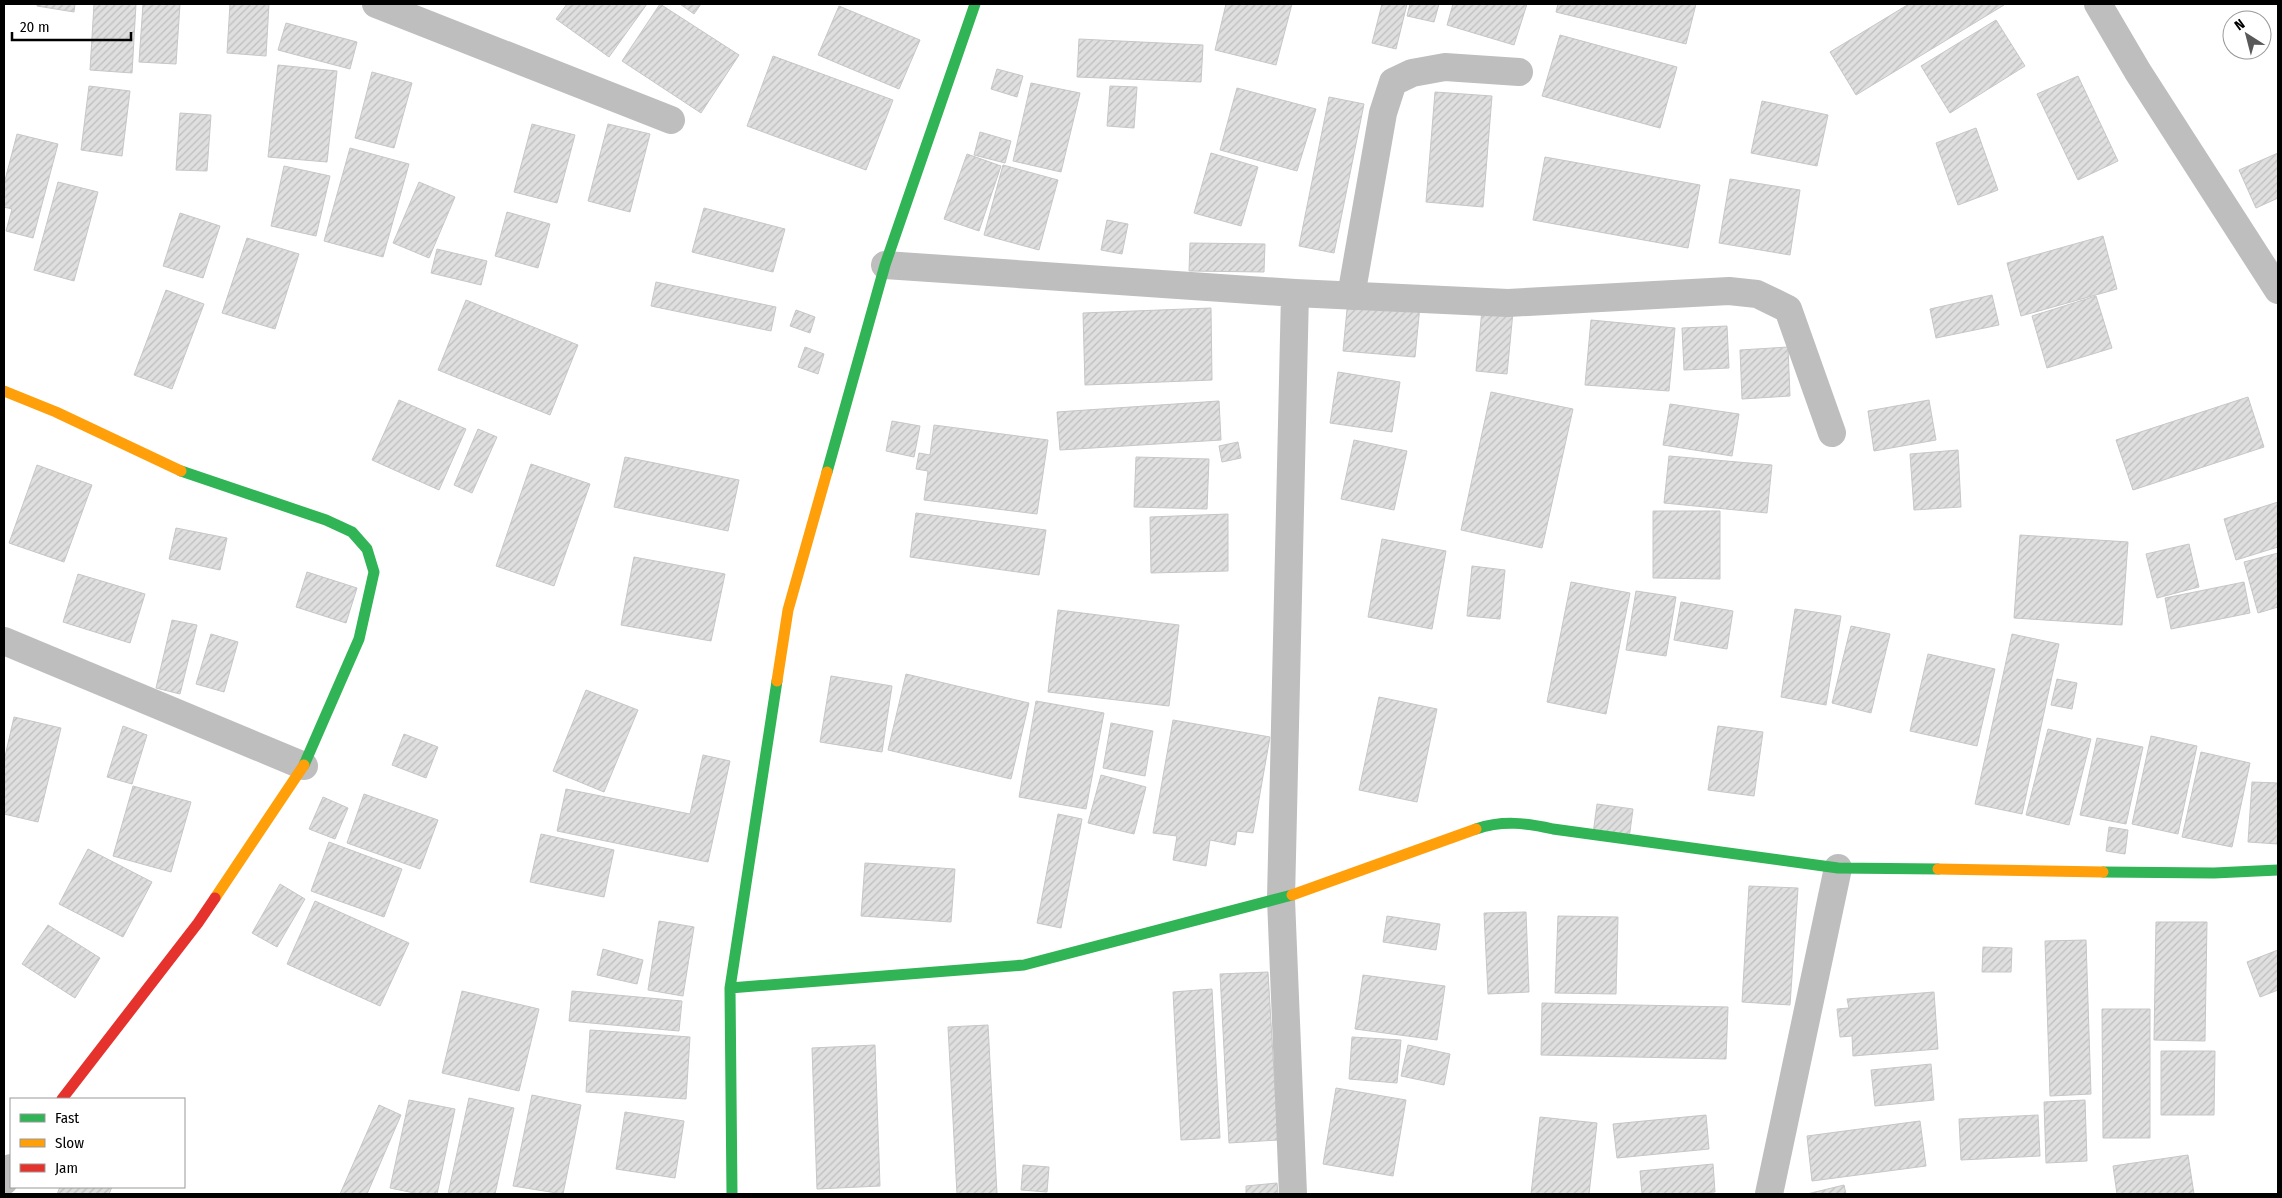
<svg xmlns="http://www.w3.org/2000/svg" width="2282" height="1198" viewBox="0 0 2282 1198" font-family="'Fira Sans Condensed',sans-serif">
<defs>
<pattern id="building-hatch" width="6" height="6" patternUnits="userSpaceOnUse" patternTransform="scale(1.25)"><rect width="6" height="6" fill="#dfdfdf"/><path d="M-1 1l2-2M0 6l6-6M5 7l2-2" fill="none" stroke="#bebebe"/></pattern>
</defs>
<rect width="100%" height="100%" fill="#fff"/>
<path fill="url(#building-hatch)" stroke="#c7c7c7" d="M37,4H75L74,12L37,6Z
M94,4H136L132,73L90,70Z
M143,4H180L176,64L139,62Z
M230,4H269L266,56L227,53Z
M567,4H647L609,57L556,19Z
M660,4L739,55L701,113L622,61Z
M680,4H701L694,14Z
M1226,4H1292L1276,65L1215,50Z
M1382,4H1407L1396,49L1372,43Z
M1410,4H1439L1434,22L1407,16Z
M1453,4H1527L1514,45L1447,25Z
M1558,4H1696L1686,44L1556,12Z
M1909,4H2003L2004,5L1856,95L1830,52Z
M839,6L920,40L899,89L818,55Z
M1996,20L2025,66L1950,113L1921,66Z
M286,23L357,42L350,69L278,50Z
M1560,35L1677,67L1660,128L1542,96Z
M1079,39L1203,45L1201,82L1077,77Z
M773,56L893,100L866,170L747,126Z
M278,65L337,71L327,162L268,157Z
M997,69L1023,76L1017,97L991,89Z
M372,72L412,83L394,148L355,138Z
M2078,76L2118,161L2078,180L2037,94Z
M1031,83L1080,93L1061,172L1013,161Z
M89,86L130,91L122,156L81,150Z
M1110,86L1137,87L1134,128L1107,126Z
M1237,88L1316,109L1297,171L1220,150Z
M1435,92L1492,96L1483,207L1426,202Z
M1329,97L1364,104L1334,253L1299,246Z
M1762,101L1828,115L1817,166L1751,153Z
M180,113L211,115L207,171L176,170Z
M532,124L575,135L557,203L514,192Z
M608,124L650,134L630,212L588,201Z
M1976,128L1998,190L1958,205L1936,143Z
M980,132L1011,141L1005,163L974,155Z
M17,134L58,144L33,238L6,231L12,209L4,207V184Z
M350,148L409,164L383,257L324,241Z
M1211,153L1258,167L1241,226L1194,213Z
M2278,153V198L2256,208L2239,170Z
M967,154L1001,166L979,231L944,219Z
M1545,157L1700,185L1688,248L1533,220Z
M1003,165L1058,180L1039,250L984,235Z
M284,166L330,176L316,236L271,226Z
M1730,179L1800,190L1790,255L1719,243Z
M58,182L98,192L74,281L34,270Z
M419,182L455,197L429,258L393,243Z
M704,208L785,229L773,272L692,252Z
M507,212L550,224L538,268L495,256Z
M180,213L220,226L203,278L163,266Z
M1107,220L1128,224L1122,254L1101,250Z
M2103,236L2117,289L2021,316L2007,263Z
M247,238L299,254L275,329L222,313Z
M1190,243L1265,244L1264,272L1189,271Z
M437,249L487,261L481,285L431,273Z
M656,282L776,307L771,331L651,306Z
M166,290L204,304L172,389L134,375Z
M1992,295L1999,325L1936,338L1930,309Z
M2096,296L2112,348L2047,368L2032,316Z
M1348,299L1420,306L1415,357L1343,351Z
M466,300L578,345L550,415L438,370Z
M1211,308L1212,380L1085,385L1083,313Z
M796,310L815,317L810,333L790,326Z
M1482,310L1513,312L1507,374L1476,371Z
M1591,320L1675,328L1669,391L1585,385Z
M1727,326L1729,368L1684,370L1682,328Z
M805,347L824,354L818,374L798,367Z
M1788,347L1790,396L1742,399L1740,350Z
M1338,372L1400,382L1392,432L1330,423Z
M1491,392L1573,409L1542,548L1461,530Z
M2248,397L2264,447L2133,490L2116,440Z
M399,400L466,429L439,490L372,460Z
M1929,400L1936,440L1874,451L1868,411Z
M1219,401L1221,440L1060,450L1057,412Z
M1670,404L1739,414L1732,456L1663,445Z
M892,421L920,426L914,457L886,451Z
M934,425L1048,440L1037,514L924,500L928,471L916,469L919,453L930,455Z
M478,429L497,437L472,493L454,485Z
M1354,440L1407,451L1394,510L1341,499Z
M1238,442L1241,458L1222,462L1219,446Z
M1958,450L1961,507L1914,510L1910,454Z
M1669,456L1772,465L1767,513L1664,503Z
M625,457L739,480L728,531L614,507Z
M1136,457L1209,459L1207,509L1134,507Z
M531,464L590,484L554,586L496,566Z
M37,465L92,485L64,562L9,543Z
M2278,502V547L2236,560L2224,519Z
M1653,511H1720V579L1653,578Z
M916,513L1046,530L1039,575L910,557Z
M1228,514V571L1151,573L1150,517Z
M176,528L227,538L220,570L169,559Z
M2020,535L2128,542L2122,625L2014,618Z
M1382,539L1446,551L1432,629L1368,617Z
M2189,544L2199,587L2157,598L2146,554Z
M2278,553V607L2258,613L2244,562Z
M634,557L725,574L711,641L621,625Z
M1472,566L1505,570L1500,619L1467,616Z
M307,572L357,588L346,623L296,607Z
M78,574L145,594L130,643L63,622Z
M1571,582L1630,593L1606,714L1547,702Z
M2244,582L2250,613L2171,629L2165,598Z
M1636,591L1676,597L1666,656L1626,650Z
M1681,602L1733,611L1727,649L1674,640Z
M1795,609L1841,616L1826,705L1781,697Z
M1058,610L1179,625L1169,706L1048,692Z
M172,620L197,625L180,694L156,688Z
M1851,626L1890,634L1871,713L1832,703Z
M211,634L238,642L224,692L196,684Z
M2012,634L2059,644L2022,814L1975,804Z
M1928,654L1995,669L1977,746L1910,731Z
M906,674L1029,703L1011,779L888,750Z
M831,676L892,686L882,752L820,742Z
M2057,679L2077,683L2072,709L2051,705Z
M586,690L638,710L604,792L553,771Z
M1379,697L1437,709L1417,802L1359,790Z
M1036,701L1104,713L1086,809L1019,797Z
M14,717L61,728L38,822L4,814V761Z
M1173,720L1270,737L1253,833L1237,831L1235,845L1210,840L1206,866L1173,860L1177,836L1153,833Z
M1111,723L1153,731L1145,776L1103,768Z
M123,726L147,735L132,784L107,777Z
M1718,726L1763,732L1754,796L1708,790Z
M2048,729L2091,739L2069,825L2026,815Z
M404,734L438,747L426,778L392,765Z
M2151,736L2197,746L2178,834L2132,824Z
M2097,738L2143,747L2126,824L2080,815Z
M2201,752L2250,763L2232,847L2182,837Z
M703,755L730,761L708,862L557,831L566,789L690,814Z
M1101,775L1146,787L1134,834L1088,823Z
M2252,782L2278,783V844L2248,842Z
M133,786L191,802L171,872L113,856Z
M364,794L438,820L420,869L347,843Z
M323,797L348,808L335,839L309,829Z
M1597,804L1633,809L1629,839L1593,834Z
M1058,814L1082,819L1061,928L1037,923Z
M2109,827L2128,830L2125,854L2106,851Z
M541,834L614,850L604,897L530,882Z
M329,842L402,869L384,917L311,891Z
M88,849L152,882L123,937L59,904Z
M865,863L955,869L951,922L861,916Z
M280,884L305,899L277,947L252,933Z
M1749,886L1798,888L1790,1005L1742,1002Z
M315,901L409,943L380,1006L287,964Z
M1526,912L1529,992L1488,994L1484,913Z
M1387,916L1440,924L1436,950L1383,942Z
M1558,916L1618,917L1616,994L1555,993Z
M659,921L694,927L683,996L648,990Z
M2156,922H2207L2205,1041L2154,1040Z
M48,925L100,958L75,998L22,964Z
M2086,940L2091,1094L2050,1096L2045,941Z
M1983,947L2012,948L2011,972H1982Z
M603,949L643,960L637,984L597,975Z
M2278,950V990L2260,997L2247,962Z
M1268,972L1278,1140L1229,1143L1220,974Z
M1363,975L1445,986L1437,1040L1355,1029Z
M1212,989L1220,1138L1181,1140L1173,992Z
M462,991L539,1009L519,1091L442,1073Z
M572,991L682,1001L679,1031L569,1021Z
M1934,992L1938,1049L1853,1056L1852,1036L1840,1037L1837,1009L1849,1008L1847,999Z
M1542,1003L1728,1007L1726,1059L1541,1055Z
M2102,1009H2150V1138H2103Z
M988,1025L997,1194H957L948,1027Z
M590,1030L690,1037L686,1099L586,1092Z
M1352,1037L1401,1040L1397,1083L1349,1079Z
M875,1045L880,1186L817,1189L812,1048Z
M1408,1045L1450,1054L1444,1085L1401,1076Z
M2161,1051H2215L2214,1115H2161Z
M1931,1064L1934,1100L1875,1106L1871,1070Z
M1336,1088L1406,1100L1393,1176L1323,1164Z
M532,1095L581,1105L563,1194L513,1186Z
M469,1098L514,1108L495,1194H448Z
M409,1100L455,1109L437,1194H419L390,1188Z
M2085,1100L2087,1161L2046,1163L2044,1102Z
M379,1105L401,1115L367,1194H340Z
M625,1112L684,1121L675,1178L616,1169Z
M1706,1115L1709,1149L1617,1158L1613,1124Z
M2038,1115L2040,1156L1961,1160L1959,1119Z
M1540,1117L1597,1123L1589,1194H1531Z
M1920,1121L1926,1166L1812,1181L1807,1136Z
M2188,1155L2194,1194H2117L2113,1166Z
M1713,1164L1715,1192L1690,1194H1642L1640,1171Z
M1023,1165L1049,1167L1047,1192L1021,1190Z
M1277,1183L1278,1194H1246V1186Z
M1844,1185L1846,1194H1807Z
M60,1187H112L109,1194H57Z"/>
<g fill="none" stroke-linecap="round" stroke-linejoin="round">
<path stroke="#bebebe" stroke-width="28" d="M376,4L671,120
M2098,4L2138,72L2278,290
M885,265L1295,293L1508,303L1729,291L1757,294L1788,309L1832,433
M1351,296L1383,113L1393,82L1412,73L1445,67L1519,72
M4,641L304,766
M4,1181L11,1168
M1293,1194L1281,899L1295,293
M1769,1194L1838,868"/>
<path stroke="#30b455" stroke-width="11" d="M181,471L326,520L352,532L367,549L374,572L359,639L304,765
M827,472L885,265L975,4
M1476,829C1503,820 1526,823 1553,829L1838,868L1938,869
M2103,872L2214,873L2278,870
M730,988L1024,965L1292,895
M732,1194L730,988L777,681"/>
<path stroke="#ff9f0a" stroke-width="11" d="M4,391L56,412L181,471
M777,681L788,610L827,472
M1938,869L2103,872
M1292,895L1476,829
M215,898L304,765"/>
<path stroke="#e5322d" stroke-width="11" d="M62,1099L198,923L215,898"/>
</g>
<rect width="2282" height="1198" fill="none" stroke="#000000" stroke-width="10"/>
<rect x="10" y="1098" width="175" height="90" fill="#ffffff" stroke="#999999"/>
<rect x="20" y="1114" width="25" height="8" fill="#30b455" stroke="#999999"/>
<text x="55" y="1123" font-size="15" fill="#000000">Fast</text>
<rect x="20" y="1139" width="25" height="8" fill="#ff9f0a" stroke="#999999"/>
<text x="55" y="1148" font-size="15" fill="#000000">Slow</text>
<rect x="20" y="1164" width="25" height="8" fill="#e5322d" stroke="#999999"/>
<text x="55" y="1173" font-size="15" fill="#000000">Jam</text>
<g transform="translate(2247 35) rotate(324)"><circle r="24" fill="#ffffff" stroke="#999999"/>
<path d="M0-4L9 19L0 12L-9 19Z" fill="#595959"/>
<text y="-8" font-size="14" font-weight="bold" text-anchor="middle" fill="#000000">N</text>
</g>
<path d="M12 32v8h119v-8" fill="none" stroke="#000000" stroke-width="2.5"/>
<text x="20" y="32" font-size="15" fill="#000000" stroke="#ffffff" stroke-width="4" paint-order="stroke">20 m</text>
</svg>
